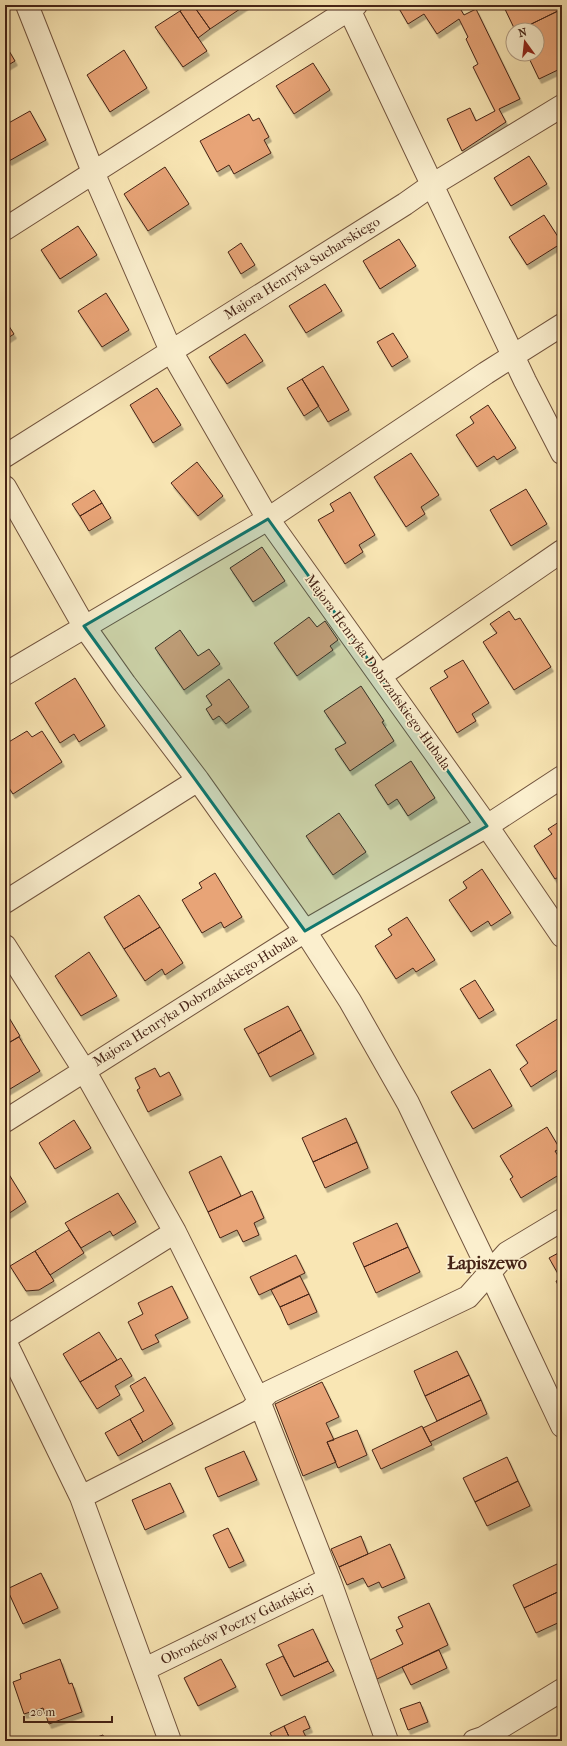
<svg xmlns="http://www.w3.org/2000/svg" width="567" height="1746" viewBox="0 0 567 1746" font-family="'IM FELL French Canon',serif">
<defs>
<filter id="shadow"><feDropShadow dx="2.5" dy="4.5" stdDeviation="0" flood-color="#0004"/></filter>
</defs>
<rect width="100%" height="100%" fill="#f9e6b4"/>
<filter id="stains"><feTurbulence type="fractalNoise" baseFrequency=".005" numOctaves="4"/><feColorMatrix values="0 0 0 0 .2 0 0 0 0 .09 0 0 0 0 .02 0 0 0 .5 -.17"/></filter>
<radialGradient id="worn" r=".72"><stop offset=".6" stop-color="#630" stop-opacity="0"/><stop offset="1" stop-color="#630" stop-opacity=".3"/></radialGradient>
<path fill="#e8a477" stroke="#452316" filter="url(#shadow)" d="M188,5H193L210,29L198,38L180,11Z
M193,5H246L210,29Z
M397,5H458L464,15L476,9L520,99L499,109L506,122L462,151L447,119L470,108L476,121L495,111L473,67L478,64L466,39L468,37L459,19L437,34L424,14L408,24Z
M503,5H562V9L519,30H515Z
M562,9V68L539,79L527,54H537V30H519Z
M180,11L207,51L183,67L155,27Z
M5,44L15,61L5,67Z
M124,50L147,88L110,112L87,75Z
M313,63L330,90L294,114L276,86Z
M30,111L46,140L9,161L5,155V125Z
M249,114L253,121L259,118L269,137L264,140L271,153L234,174L229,165L217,172L200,141Z
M529,156L547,184L511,206L494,178Z
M165,167L189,204L148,231L124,194Z
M544,215L562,243L527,265L509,237Z
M78,226L97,255L60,279L41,250Z
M399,239L416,266L380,289L363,261Z
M241,243L255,265L241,274L228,252Z
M325,284L342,311L306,333L289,306Z
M106,293L129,330L102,347L78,311Z
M5,320L14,334L5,340Z
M393,333L408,357L392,367L377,342Z
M245,334L263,361L227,384L209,357Z
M323,366L349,410L328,422L302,379Z
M302,379L319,406L304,416L287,388Z
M157,388L181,425L153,443L130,405Z
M488,405L516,448L497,460L494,456L477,467L456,435L474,423L470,417Z
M411,453L439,495L421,507L425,514L406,527L374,477Z
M197,462L223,496L198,516L171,483Z
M526,489L547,524L511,546L490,510Z
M94,490L102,503L80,516L72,504Z
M350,492L375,535L359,545L363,552L345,564L318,520L334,511L330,504Z
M102,503L111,518L89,531L80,516Z
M262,547L285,581L253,602L230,568Z
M509,611L515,620L520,618L551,667L514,690L483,642L497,633L490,624Z
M309,617L317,627L325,621L338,640L330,646L333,650L297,676L274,643Z
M180,630L198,656L209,649L220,664L184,690L155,648Z
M463,660L489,703L472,714L476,721L457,733L430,688L448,677L444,671Z
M75,678L105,726L79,742L74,734L60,743L35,703Z
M229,679L249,707L226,724L219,716L213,720L206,709L212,705L206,696Z
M361,686L384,721L382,722L394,741L350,771L335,749L346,743L324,711Z
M27,731L32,737L42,731L62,762L13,794L5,782V740L7,743Z
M411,761L435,798L408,816L397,799L388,805L375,785Z
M339,813L366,852L333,875L306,836Z
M562,820V875L555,879L534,846L552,834L548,829Z
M482,869L511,913L491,926L488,921L471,932L449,900L467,888L463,882Z
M215,873L242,917L224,928L221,922L202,933L182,900L202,888L199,883Z
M139,895L160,927L124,949L104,917Z
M407,917L435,960L416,972L413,968L396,979L375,946L392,935L388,929Z
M160,927L183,963L165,975L162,969L145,981L124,949Z
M89,952L117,996L81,1016L55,976Z
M475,980L494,1010L479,1019L460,989Z
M288,1006L301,1030L258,1054L244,1029Z
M5,1011L20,1036L5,1045Z
M559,1018L562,1023V1067L531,1087L520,1069L528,1063L516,1045Z
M301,1030L314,1054L270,1077L258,1054Z
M19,1037L40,1071L5,1092V1045Z
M155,1068L160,1077L169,1072L181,1095L148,1112L137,1090L140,1088L135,1078Z
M490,1069L512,1106L473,1129L451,1092Z
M346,1118L357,1142L313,1162L302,1138Z
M74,1120L91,1148L55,1169L39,1143Z
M547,1127L560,1149L555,1151L562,1162V1173L521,1198L510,1179L513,1177L500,1156Z
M357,1142L368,1168L325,1188L313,1162Z
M221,1156L241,1196L208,1212L189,1172Z
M5,1168L26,1202L5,1216Z
M252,1191L264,1218L254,1223L259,1235L243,1242L237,1230L220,1238L208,1212Z
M118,1193L136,1222L113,1236L110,1231L81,1248L65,1223Z
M397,1223L408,1247L364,1267L353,1243Z
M69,1230L84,1253L50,1275L35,1251Z
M408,1247L420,1272L376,1293L364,1267Z
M35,1251L54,1281L39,1290L26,1291L10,1266Z
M562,1251V1293L556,1281L561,1279L549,1258Z
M296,1255L305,1273L259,1295L250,1277Z
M300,1276L309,1294L280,1307L271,1290Z
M172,1286L188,1318L155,1335L159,1342L142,1350L128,1322L143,1314L138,1303Z
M309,1294L317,1312L288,1325L280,1307Z
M99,1332L117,1360L80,1382L63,1354Z
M457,1351L469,1375L425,1396L414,1371Z
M121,1358L132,1376L115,1386L120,1395L97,1409L80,1382Z
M469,1375L481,1400L437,1421L425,1396Z
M145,1377L173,1424L143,1442L130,1419L144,1411L130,1386Z
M322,1382L339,1417L326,1423L334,1440L327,1442L336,1462L303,1476L275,1404Z
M481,1400L487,1414L430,1442L423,1428Z
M130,1419L143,1442L118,1456L105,1433Z
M422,1426L432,1445L381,1469L372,1450Z
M357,1430L367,1455L338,1468L327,1442Z
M244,1451L257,1480L218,1497L205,1468Z
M507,1457L518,1481L475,1502L463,1478Z
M518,1481L530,1506L487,1526L475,1502Z
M170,1483L184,1512L145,1530L132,1500Z
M228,1528L244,1561L229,1568L213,1535Z
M361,1536L368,1554L339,1567L331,1549Z
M390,1544L405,1578L382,1588L379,1582L368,1587L363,1578L347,1585L339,1567Z
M557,1564L562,1575V1590L524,1608L513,1585Z
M41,1573L58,1608L23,1624L7,1589Z
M562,1590V1621L536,1633L524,1608Z
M429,1603L448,1645L377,1679L370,1660L403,1644L396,1630L403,1627L398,1617Z
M313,1629L328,1661L294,1677L278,1645Z
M439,1650L447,1668L411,1685L402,1667Z
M283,1656L294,1677L328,1661L334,1671L281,1696L266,1664Z
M60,1659L69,1684L72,1683L82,1712L49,1724L43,1708L24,1714L13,1682L21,1679L20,1674Z
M221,1659L236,1687L198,1706L184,1678Z
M420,1702L428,1722L408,1730L400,1709Z
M305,1716L310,1728L303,1731L308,1741H291L284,1726Z
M284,1726L291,1741H274L270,1733Z
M103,1735L105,1741H85Z"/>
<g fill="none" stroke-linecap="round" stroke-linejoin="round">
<g stroke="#72543e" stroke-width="24">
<path id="minor" d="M27,5L93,172L171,351L268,519L487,826L562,936
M347,5L525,381L562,453
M5,229L356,5
M5,456L405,204L432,185L562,106
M5,487L84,626L125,684L198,780L305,931L350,1001L408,1103L490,1273L562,1426
M5,674L268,519L486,373L562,325
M380,676L562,551
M5,902L198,780
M5,946L84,1070L175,1232L259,1401L329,1579L387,1741
M5,1121L305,931L487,826L562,777
M5,1338L175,1232
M5,1341L81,1497L170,1741
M81,1497L250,1411L269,1392L468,1297L507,1253L562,1220
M145,1669L329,1579
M474,1741L483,1738L562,1690"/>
</g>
<use href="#minor" stroke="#fbefce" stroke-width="22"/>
</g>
<path fill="#0f766e" fill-opacity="0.2" stroke="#0f766e" stroke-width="3" stroke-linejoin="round" d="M268,519L487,826L305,931L84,626Z"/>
<g text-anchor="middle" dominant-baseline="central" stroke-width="3.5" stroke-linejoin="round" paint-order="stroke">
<g font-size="14" fill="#452316" stroke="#fbefce">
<text transform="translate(302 268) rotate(-32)">Majora Henryka Sucharskiego</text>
<text transform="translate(378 672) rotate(54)">Majora Henryka Dobrzańskiego-Hubala</text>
<text transform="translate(195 1000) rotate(-32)">Majora Henryka Dobrzańskiego-Hubala</text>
<text transform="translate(237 1624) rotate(-26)">Obrońców Poczty Gdańskiej</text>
</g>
<g font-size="18" font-weight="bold" fill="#452316" stroke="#fbefce">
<text x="487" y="1263">Łapiszewo</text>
</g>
</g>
<rect width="567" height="1746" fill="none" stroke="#f9e6b4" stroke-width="20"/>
<rect x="6" y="6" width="555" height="1734" fill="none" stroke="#452316" stroke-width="2"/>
<rect x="10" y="10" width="547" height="1726" fill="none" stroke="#452316"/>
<g transform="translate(525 42) rotate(345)"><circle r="19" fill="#fbefce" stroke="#b29d84"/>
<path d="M0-3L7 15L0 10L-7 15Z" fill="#8f2418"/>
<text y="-6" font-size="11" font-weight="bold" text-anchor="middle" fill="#452316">N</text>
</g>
<path d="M24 1716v6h88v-6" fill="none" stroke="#452316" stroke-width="2"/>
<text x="30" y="1716" font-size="12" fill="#452316" stroke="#fbefce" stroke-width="3" paint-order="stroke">20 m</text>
<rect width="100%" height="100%" filter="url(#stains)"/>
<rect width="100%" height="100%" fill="url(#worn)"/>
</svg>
